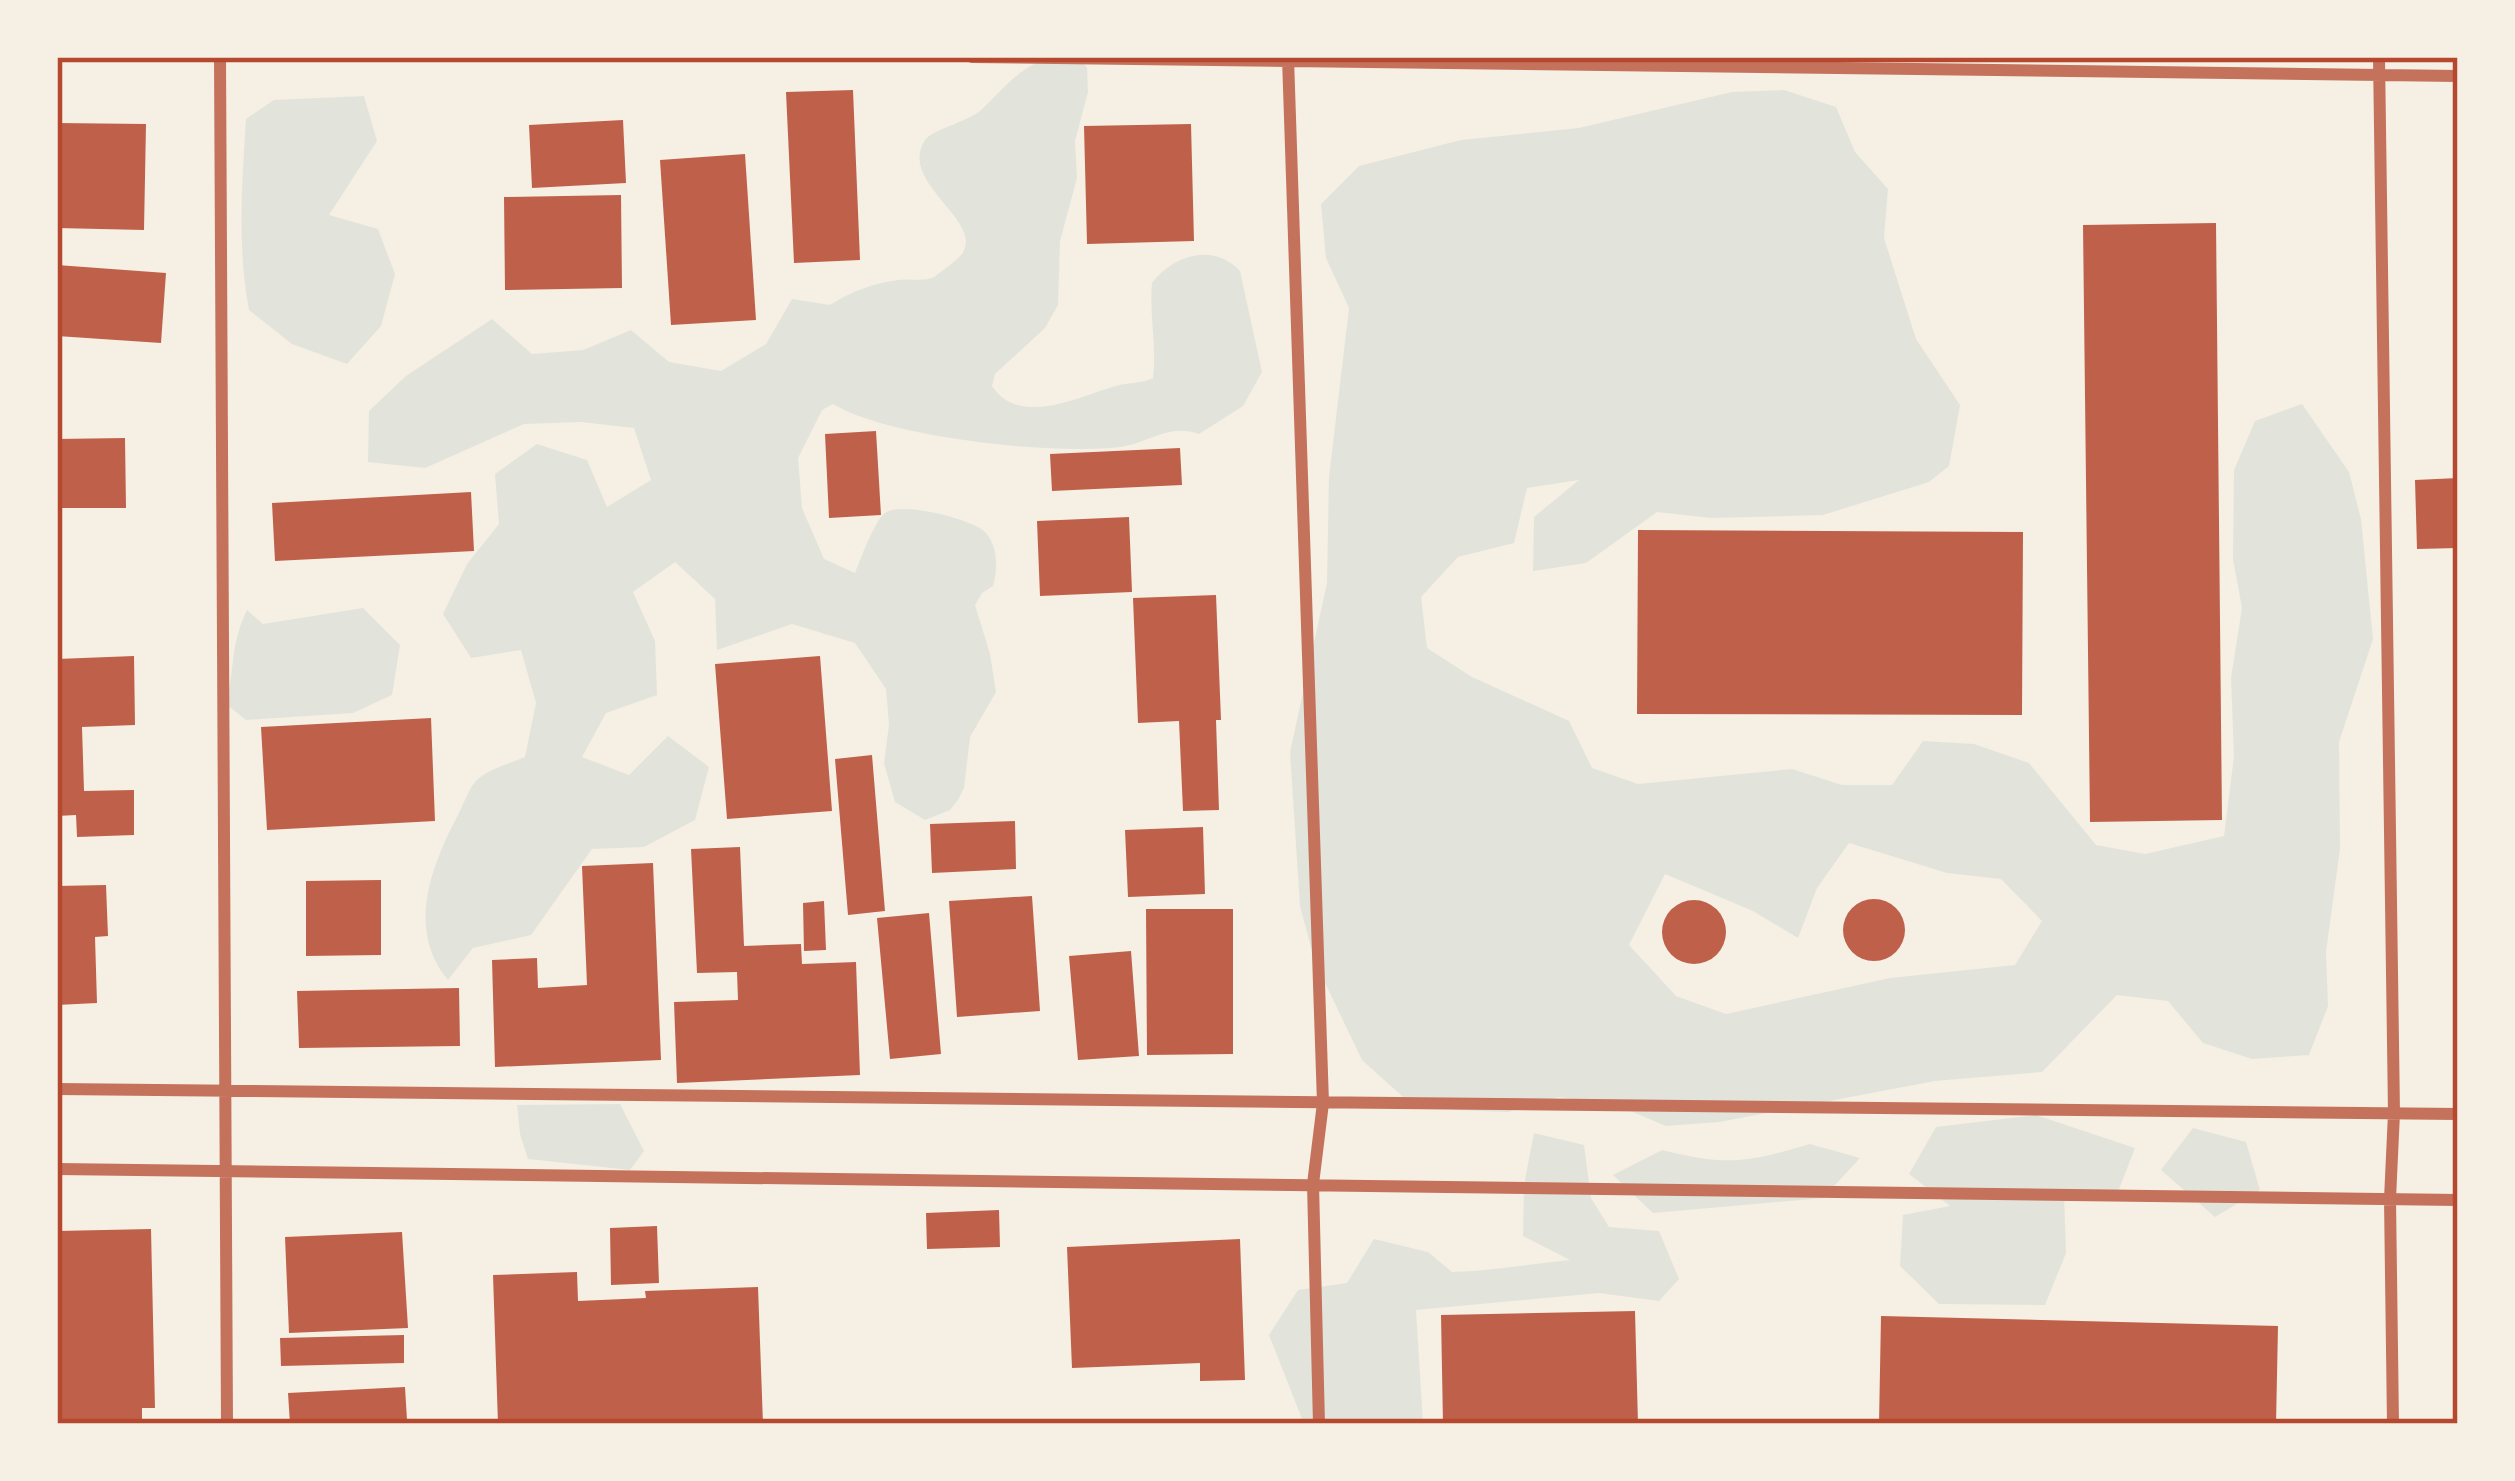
<svg xmlns="http://www.w3.org/2000/svg" width="2515" height="1481" viewBox="0 0 2515 1481" font-family="Montserrat,sans-serif">
<rect width="100%" height="100%" fill="#f6efe4"/>
<path fill="#e2e4dc" fill-rule="evenodd" d="M1044,60L1080,61L1087,67L1088,92L1075,141L1077,178L1060,241L1058,305L1045,328L995,374L992,386C1020,428 1079,396 1116,386C1129,382 1141,384 1153,378C1157,345 1149,315 1152,283C1173,255 1214,242 1240,271L1262,372L1243,406L1199,434C1169,423 1151,442 1120,447C1054,455 889,438 833,404L822,410L798,458L802,508L824,559L855,573C861,558 874,522 885,513C900,501 972,519 985,532C998,546 998,568 993,586L982,593L975,605L990,654L996,692L970,737L964,788L958,800L950,810L925,820L895,802L884,763L889,725L886,689L855,643L792,624L717,650L715,599L675,562L633,592L655,641L657,695L606,713L582,757L629,775L668,736L709,767L695,820L644,847L592,849L531,935L473,948L448,980C406,930 431,866 458,815C463,805 468,791 475,782C485,770 511,763 525,757L536,703L521,650L471,658L443,614L467,564L499,524L495,474L537,444L587,460L607,507L651,480L634,428L581,422L524,424L425,468L368,462L369,411L406,376L492,319L532,354L583,350L631,330L669,362L721,371L766,344L792,299L830,305C850,292 874,283 898,280C908,278 925,282 934,277C940,273 958,259 962,254C985,220 897,183 925,140C932,130 966,122 980,111C1000,93 1018,68 1044,60Z
M1784,90L1836,107L1855,152L1888,189L1884,238L1916,339L1960,405L1949,466L1929,482L1823,515L1711,518L1657,512L1586,563L1533,571L1534,517L1579,480L1527,488L1514,543L1458,557L1421,597L1427,648L1472,677L1569,721L1592,768L1638,784L1792,769L1842,785H1892L1923,741L1974,744L2029,763L2096,845L2145,854L2224,836L2234,756L2231,678L2242,608L2233,559L2234,470L2255,421L2302,404L2349,472L2361,519L2373,639L2339,742L2340,849L2326,952L2328,1006L2309,1055L2252,1059L2203,1043L2168,1001L2117,995L2042,1072L1935,1081L1719,1122L1666,1126L1616,1105L1559,1097L1508,1112L1454,1110L1403,1097L1362,1060L1315,962L1300,906L1290,752L1327,583L1329,477L1349,308L1326,258L1321,204L1359,166L1461,140L1579,128L1732,92ZM1849,843L1947,873L2001,879L2042,921L2015,965L1890,978L1726,1014L1676,996L1629,945L1665,874L1753,911L1798,938L1817,888Z
M364,96L377,141L329,215L378,229L395,274L381,326L347,364L292,344L249,310C237,246 242,183 246,119L274,100Z
M363,608L400,645L392,695L353,713L246,720L226,704C235,668 230,645 247,610L263,624Z
M620,1104L644,1151L630,1170L528,1159L520,1134L517,1105Z
M2036,1115L2135,1148L2116,1197L2064,1194L2066,1253L2045,1305L1939,1304L1900,1266L1903,1215L1950,1206L1909,1174L1936,1127Z
M2193,1128L2246,1142L2260,1190L2215,1217L2161,1170Z
M1534,1133L1584,1145L1591,1198L1609,1227L1659,1231L1679,1279L1659,1301L1599,1293L1416,1310L1423,1424H1304L1269,1335L1298,1290L1347,1283L1374,1239L1428,1252L1452,1272C1492,1271 1530,1264 1570,1260L1523,1236L1524,1185Z
M1810,1144L1860,1158L1823,1198L1653,1213L1613,1175L1662,1150C1726,1166 1746,1163 1810,1144Z"/>
<path fill="#bf614a" d="M853,90L860,260L794,263L786,92Z
M623,120L626,183L532,188L529,125Z
M57,123L146,124L144,230L57,228Z
M1191,124L1194,241L1087,244L1084,126Z
M745,154L756,320L671,325L660,160Z
M621,195L622,288L505,290L504,197Z
M2216,223L2222,820L2090,822L2083,225Z
M57,265L166,273L161,343L57,336Z
M876,431L881,515L829,518L825,434Z
M125,438L126,508H57V439Z
M1180,448L1182,485L1052,491L1050,454Z
M2458,478V548L2417,549L2415,480Z
M471,492L474,551L275,561L272,503Z
M1129,517L1132,592L1040,596L1037,521Z
M1638,530L2023,532L2022,715L1637,714Z
M1216,595L1221,720H1216L1219,810L1183,811L1179,721L1138,723L1133,598Z
M134,656L135,725L82,727L84,791L134,790V835L77,837L76,815L57,816V659Z
M820,656L832,811L727,819L715,664Z
M431,718L435,821L267,830L261,727Z
M872,755L885,911L848,915L835,759Z
M1015,821L1016,869L932,873L930,824Z
M1203,827L1205,894L1128,897L1125,830Z
M740,847L744,946L801,944L802,964L856,962L860,1075L677,1083L674,1002L738,1000L737,972L697,973L691,849Z
M653,863L661,1060L495,1067L492,960L537,958L538,988L587,985L582,866Z
M381,880V955L306,956V881Z
M106,885L108,936L95,937L97,1003L57,1005V886Z
M1032,896L1040,1011L957,1017L949,901Z
M1843 930a31 31 0 1 1 62 0a31 31 0 1 1-62 0Z
M1662 932a32 32 0 1 1 64 0a32 32 0 1 1-64 0Z
M824,901L826,950L804,951L803,903Z
M1146,909H1233V1054L1147,1055Z
M929,913L941,1054L890,1059L877,918Z
M1131,951L1139,1056L1078,1060L1069,956Z
M459,988L460,1046L299,1048L297,991Z
M999,1210L1000,1247L927,1249L926,1213Z
M657,1226L659,1283L611,1285L610,1228Z
M151,1229L155,1408H142V1424H57V1231Z
M402,1232L408,1328L289,1333L285,1237Z
M1240,1239L1245,1380L1200,1381V1363L1072,1368L1067,1247Z
M577,1272L578,1301L646,1298L645,1291L758,1287L763,1424H498L493,1275Z
M1635,1311L1638,1424H1443L1441,1315Z
M1881,1316L2278,1326L2276,1424H1879Z
M404,1335V1363L281,1366L280,1338Z
M405,1387L407,1420L290,1424L288,1393Z"/>
<g fill="none" stroke-linecap="round" stroke-linejoin="round">
<path stroke="#c5725c" stroke-width="12" d="M220,57L227,1424
M972,57L2458,76
M2379,57L2394,1113L2390,1199L2393,1424
M1288,58L1323,1103L1313,1184L1319,1424
M57,1089L2458,1114
M57,1169L2458,1200"/>
</g>
<rect width="2515" height="1481" fill="none" stroke="#f6efe4" stroke-width="120"/>
<rect x="60" y="60" width="2395" height="1361" fill="none" stroke="#b5482f" stroke-width="4.5"/>
</svg>
